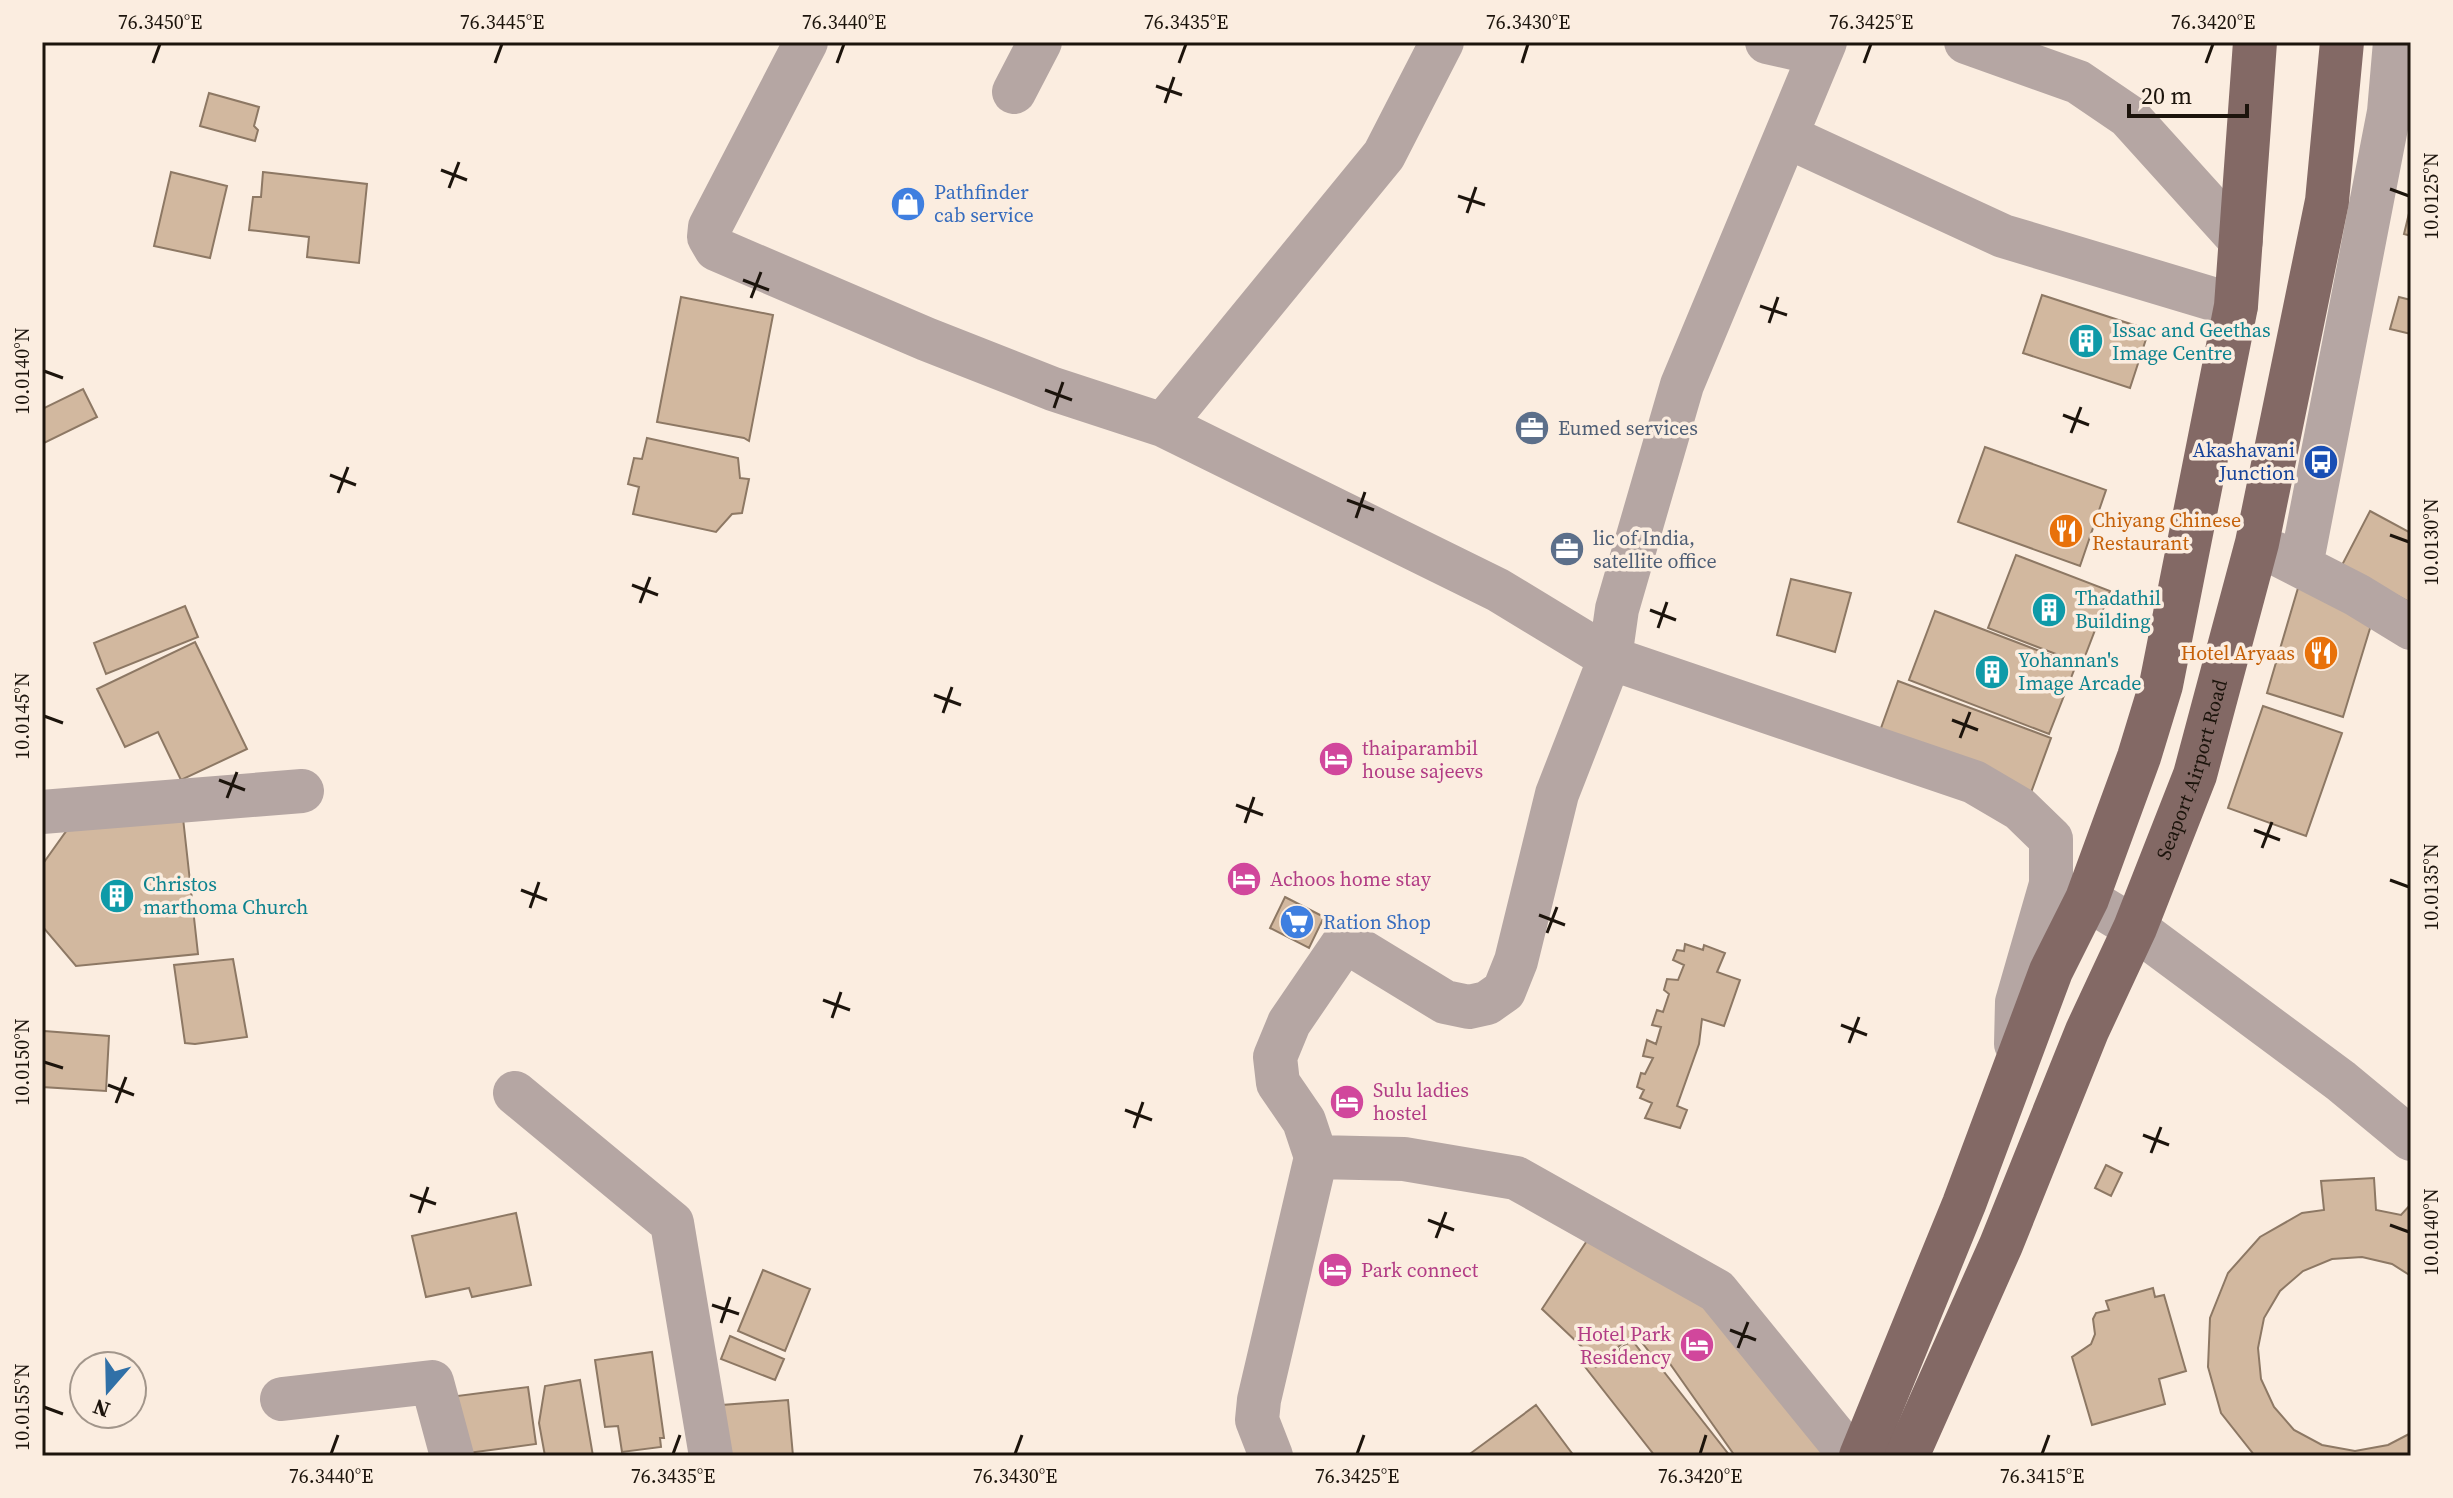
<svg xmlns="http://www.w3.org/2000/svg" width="2453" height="1498" viewBox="0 0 2453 1498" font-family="'Source Serif 4',serif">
<rect width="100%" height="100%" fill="#fbede0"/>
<path fill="#d2b89f" stroke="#8d7864" stroke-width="2" d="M209,93L259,107L254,126L258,130L255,141L200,126Z
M171,172L227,186L210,258L154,246Z
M263,172L367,184L359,263L307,257L309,237L249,230L253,197H261Z
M2411,205V236L2404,234Z
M2042,295L2149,330L2130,388L2023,353Z
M681,297L773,315L749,441L744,438L657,422Z
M2399,297L2411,300V334L2390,329Z
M83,389L97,417L42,444V409Z
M647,438L738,458L740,478L749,479L742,513L732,514L716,532L633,514L639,487L628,484L634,458L642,459Z
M1985,447L2106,490L2080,566L1958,522Z
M2370,511L2411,533V603L2341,567Z
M2016,555L2110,591L2082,664L1988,628Z
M1791,579L1851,593L1835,652L1777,635Z
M2298,588L2375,612L2343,717L2267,693Z
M185,606L198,637L106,674L94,643Z
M1935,611L2076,665L2049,734L1909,680Z
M195,642L247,749L181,780L158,732L125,747L97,689Z
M1898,681L2051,738L2029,798L1876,742Z
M2263,706L2342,733L2306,836L2228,808Z
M183,818L198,954L76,966L42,926V865L67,830Z
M1285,897L1324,917L1309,948L1270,928Z
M1685,944L1703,950L1704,945L1725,953L1717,972L1740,980L1724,1026L1702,1019L1699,1044L1677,1106L1687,1110L1680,1128L1645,1118L1652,1103L1640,1098L1644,1090L1637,1087L1641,1073L1645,1074L1653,1058L1643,1056L1647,1040L1656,1044L1661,1027L1652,1025L1657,1010L1663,1012L1669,994L1664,990L1667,979L1678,980L1684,965L1673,960L1677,950L1684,951Z
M233,959L247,1037L195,1044L185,1043L174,965Z
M44,1031L109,1036L106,1091L42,1087Z
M2106,1165L2122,1173L2111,1196L2095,1188Z
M2374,1178L2376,1210L2401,1215L2411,1204V1276L2392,1264L2362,1257L2332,1259L2303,1271L2280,1291L2264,1318L2258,1348L2261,1379L2274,1407L2294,1430L2322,1445L2355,1451L2388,1445L2411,1433V1456H2255L2221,1413L2208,1367L2210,1318L2228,1273L2260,1237L2302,1213L2324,1210L2321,1181Z
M516,1213L531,1285L472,1297L469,1288L426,1297L412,1236Z
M1596,1227L1711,1294L1830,1456H1735L1661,1351L1654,1358L1640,1340L1630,1337L1599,1363L1542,1309Z
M763,1270L810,1289L785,1351L738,1331Z
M2153,1288L2155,1297L2164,1295L2186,1371L2159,1379L2165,1404L2092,1425L2072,1357L2091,1344L2095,1334L2093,1319L2096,1313L2109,1310L2106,1301Z
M730,1336L784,1359L775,1380L721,1359Z
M1632,1340L1652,1366L1657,1363L1730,1456H1655L1582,1363L1589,1358L1596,1367Z
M652,1352L664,1438H660L661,1447L622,1452L618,1426L605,1427L595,1360Z
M580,1380L593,1456H545L539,1423L545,1386Z
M528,1387L536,1444L445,1456L426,1400Z
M788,1400L793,1456H726L722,1405Z
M1536,1405L1574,1456H1474L1471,1453Z"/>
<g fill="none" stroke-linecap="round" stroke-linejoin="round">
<path stroke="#b5a6a3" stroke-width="44" d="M806,42L710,227L709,237L716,249L926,339L1053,389L1163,425L1498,590L1610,658L1557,794L1516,961L1504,991L1487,1003L1469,1007L1445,1002L1345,941L1289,1023L1275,1057L1278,1083L1304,1121L1316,1157L1259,1400L1257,1420L1271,1456
M1767,42L1820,54
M1825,42L1682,385L1617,609L1610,658L1974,782L2020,809L2051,839V884L2017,1002L2016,1044
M1966,42L2078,82L2128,116L2241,241
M1014,92L1040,42
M1786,136L2003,236L2236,306
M1163,425L1384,155L1442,42
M2277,554L2357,595L2411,628
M2301,566L2389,112L2395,42
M42,812L302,791
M2087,899L2135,928L2341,1081L2411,1139
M515,1093L672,1223L711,1456
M1316,1157L1404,1159L1516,1178L1717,1291L1851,1456
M282,1399L432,1382L452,1456"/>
<g stroke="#836965" stroke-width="44">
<path d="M1861,1456L1964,1204L2051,971L2087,899L2139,757L2161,685L2236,306L2255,42"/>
<path id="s1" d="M1907,1456L2001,1245L2087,1031L2135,928L2195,775L2257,543L2327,201L2342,42"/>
</g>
</g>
<path fill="none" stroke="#1c140c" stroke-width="3" d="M153,63L160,44M495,63L502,44M837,63L844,44M1179,63L1186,44M1522,63L1528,44M1864,63L1871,44M2206,63L2213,44M1156,86L1182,95M1165,103L1174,77M441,170L467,180M449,188L459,162M2390,189L2409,196M1458,196L1485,205M1467,213L1476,187M743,280L769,290M751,298L761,272M1760,306L1787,315M1769,323L1778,297M44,371L63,378M1045,390L1072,400M1054,408L1063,382M2063,415L2089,425M2071,433L2081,407M330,475L356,485M338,493L348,467M1347,500L1374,510M1356,518L1365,492M2390,535L2409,542M632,585L658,595M640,603L650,577M1650,610L1676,620M1658,628L1667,602M934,695L961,705M943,713L952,687M44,716L63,723M1952,720L1978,730M1960,738L1970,712M219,780L245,790M227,798L237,772M1236,805L1263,815M1245,823L1254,797M2254,830L2280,840M2262,848L2272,822M2390,880L2409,887M521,890L547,900M530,908L539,882M1539,915L1565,925M1547,933L1557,907M823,1000L850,1010M832,1018L841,992M1841,1025L1867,1035M1849,1043L1859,1017M44,1062L63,1068M108,1085L134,1095M116,1103L126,1077M1125,1110L1152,1120M1134,1128L1143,1102M2143,1135L2169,1145M2151,1153L2161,1127M410,1195L436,1204M419,1213L428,1187M1428,1220L1454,1230M2390,1225L2409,1232M1436,1238L1446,1212M712,1305L739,1314M721,1323L730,1297M1730,1330L1756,1340M1738,1348L1748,1322M44,1407L63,1414M331,1454L338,1435M673,1454L680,1435M1015,1454L1022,1435M1357,1454L1364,1435M1700,1454L1706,1435M2042,1454L2049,1435"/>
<defs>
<g id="shop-disc" transform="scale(1.8)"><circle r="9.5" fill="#3f7fe0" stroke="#fbede0"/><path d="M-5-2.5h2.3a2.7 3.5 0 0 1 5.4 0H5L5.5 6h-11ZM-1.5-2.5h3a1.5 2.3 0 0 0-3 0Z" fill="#fff"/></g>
<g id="building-disc" transform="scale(1.8)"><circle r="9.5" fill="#0f9aa8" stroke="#fbede0"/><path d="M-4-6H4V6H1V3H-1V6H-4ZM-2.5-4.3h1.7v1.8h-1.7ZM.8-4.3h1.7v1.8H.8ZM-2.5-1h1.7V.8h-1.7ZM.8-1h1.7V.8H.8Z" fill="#fff"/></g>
<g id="office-disc" transform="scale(1.8)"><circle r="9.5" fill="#5c6f8a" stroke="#fbede0"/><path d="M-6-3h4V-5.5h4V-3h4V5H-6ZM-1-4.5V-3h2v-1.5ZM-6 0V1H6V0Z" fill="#fff"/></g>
<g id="bus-disc" transform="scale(1.8)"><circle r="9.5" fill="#1a4fb4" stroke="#fbede0"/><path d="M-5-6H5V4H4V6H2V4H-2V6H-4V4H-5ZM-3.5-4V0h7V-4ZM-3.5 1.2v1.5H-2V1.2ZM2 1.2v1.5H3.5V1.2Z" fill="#fff"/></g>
<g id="restaurant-disc" transform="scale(1.8)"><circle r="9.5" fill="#e8710a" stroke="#fbede0"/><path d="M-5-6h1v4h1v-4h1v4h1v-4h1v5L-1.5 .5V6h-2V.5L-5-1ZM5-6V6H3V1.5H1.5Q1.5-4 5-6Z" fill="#fff"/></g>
<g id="hotel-disc" transform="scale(1.8)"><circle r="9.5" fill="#d1479c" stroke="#fbede0"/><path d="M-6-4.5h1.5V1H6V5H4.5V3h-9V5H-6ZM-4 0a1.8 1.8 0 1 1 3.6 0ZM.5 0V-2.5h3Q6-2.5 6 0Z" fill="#fff"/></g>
<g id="supermarket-disc" transform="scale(1.8)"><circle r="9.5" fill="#3f7fe0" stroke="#fbede0"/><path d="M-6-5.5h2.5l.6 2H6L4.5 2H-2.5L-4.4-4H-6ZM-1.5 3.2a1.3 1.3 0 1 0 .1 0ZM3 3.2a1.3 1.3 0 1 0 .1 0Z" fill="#fff"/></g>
</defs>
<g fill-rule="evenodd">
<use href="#shop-disc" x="908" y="204"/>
<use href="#building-disc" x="2086" y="341"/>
<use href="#office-disc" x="1532" y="428"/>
<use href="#bus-disc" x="2321" y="462"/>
<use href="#restaurant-disc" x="2066" y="531"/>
<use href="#office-disc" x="1567" y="549"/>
<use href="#building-disc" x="2049" y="610"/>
<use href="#restaurant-disc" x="2321" y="653"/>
<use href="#building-disc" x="1992" y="672"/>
<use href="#hotel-disc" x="1336" y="759"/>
<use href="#hotel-disc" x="1244" y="879"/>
<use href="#building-disc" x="117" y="896"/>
<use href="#supermarket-disc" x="1297" y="922"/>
<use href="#hotel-disc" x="1347" y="1102"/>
<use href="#hotel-disc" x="1335" y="1270"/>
<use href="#hotel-disc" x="1697" y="1345"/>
</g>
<g text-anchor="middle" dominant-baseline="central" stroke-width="7" stroke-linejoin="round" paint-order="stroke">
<g font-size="20" fill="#366cbe" stroke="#fbede0" text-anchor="start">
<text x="934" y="192">Pathfinder<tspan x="934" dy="23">cab service</tspan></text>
<text x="1323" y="922">Ration Shop</text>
</g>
<g font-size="20" fill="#0d838f" stroke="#fbede0" text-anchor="start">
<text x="2112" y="330">Issac and Geethas<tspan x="2112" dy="23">Image Centre</tspan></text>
<text x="2075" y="598">Thadathil<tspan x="2075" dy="23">Building</tspan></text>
<text x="2018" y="660">Yohannan's<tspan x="2018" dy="23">Image Arcade</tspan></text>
<text x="143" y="884">Christos<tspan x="143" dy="23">marthoma Church</tspan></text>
</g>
<g font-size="20" fill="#4e5e75" stroke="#fbede0" text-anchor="start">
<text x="1558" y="428">Eumed services</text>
<text x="1593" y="538">lic of India,<tspan x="1593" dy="23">satellite office</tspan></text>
</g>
<g font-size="20" fill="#164399" stroke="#fbede0" text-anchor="end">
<text x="2295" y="450">Akashavani<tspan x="2295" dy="23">Junction</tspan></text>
</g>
<g font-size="20" fill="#c56008" stroke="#fbede0" text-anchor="start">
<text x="2092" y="520">Chiyang Chinese<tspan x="2092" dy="23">Restaurant</tspan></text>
<text x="2295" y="653" text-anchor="end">Hotel Aryaas</text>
</g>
<g font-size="20" fill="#b23c85" stroke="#fbede0" text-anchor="start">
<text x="1362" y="748">thaiparambil<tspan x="1362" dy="23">house sajeevs</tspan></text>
<text x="1270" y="879">Achoos home stay</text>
<text x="1373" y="1090">Sulu ladies<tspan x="1373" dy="23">hostel</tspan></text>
<text x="1361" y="1270">Park connect</text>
<text x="1671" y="1334" text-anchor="end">Hotel Park<tspan x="1671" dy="23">Residency</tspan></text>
</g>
<g font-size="20" fill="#1c140c" stroke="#fbede0">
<text stroke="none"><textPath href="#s1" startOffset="744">Seaport Airport Road</textPath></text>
</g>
</g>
<rect width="2453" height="1498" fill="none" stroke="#fbede0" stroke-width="88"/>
<g transform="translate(108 1390) rotate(200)"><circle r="38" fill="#fbede0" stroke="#a2968b" stroke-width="2"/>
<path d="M0-6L14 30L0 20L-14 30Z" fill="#3070a7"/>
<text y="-12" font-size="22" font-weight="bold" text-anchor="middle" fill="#1c140c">N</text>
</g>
<path d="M2129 104v12h118v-12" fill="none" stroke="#1c140c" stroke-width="4"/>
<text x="2141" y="104" font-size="24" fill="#1c140c" stroke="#fbede0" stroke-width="6" paint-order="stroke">20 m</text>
<rect x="44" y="44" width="2365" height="1410" fill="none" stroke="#1c140c" stroke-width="3"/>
<g font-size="20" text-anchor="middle" fill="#1c140c">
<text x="160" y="29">76.3450°E</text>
<text x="502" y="29">76.3445°E</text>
<text x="844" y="29">76.3440°E</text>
<text x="1186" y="29">76.3435°E</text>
<text x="1528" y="29">76.3430°E</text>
<text x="1871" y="29">76.3425°E</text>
<text x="2213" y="29">76.3420°E</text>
<text transform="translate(2431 196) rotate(-90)" y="7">10.0125°N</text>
<text transform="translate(22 371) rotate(-90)" y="7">10.0140°N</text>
<text transform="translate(2431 542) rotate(-90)" y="7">10.0130°N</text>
<text transform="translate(22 716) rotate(-90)" y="7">10.0145°N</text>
<text transform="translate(2431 887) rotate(-90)" y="7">10.0135°N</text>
<text transform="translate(22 1062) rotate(-90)" y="7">10.0150°N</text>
<text transform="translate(2431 1232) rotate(-90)" y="7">10.0140°N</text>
<text transform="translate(22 1407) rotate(-90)" y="7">10.0155°N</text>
<text x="331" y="1483">76.3440°E</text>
<text x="673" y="1483">76.3435°E</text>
<text x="1015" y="1483">76.3430°E</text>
<text x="1357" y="1483">76.3425°E</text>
<text x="1700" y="1483">76.3420°E</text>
<text x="2042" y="1483">76.3415°E</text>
</g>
</svg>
